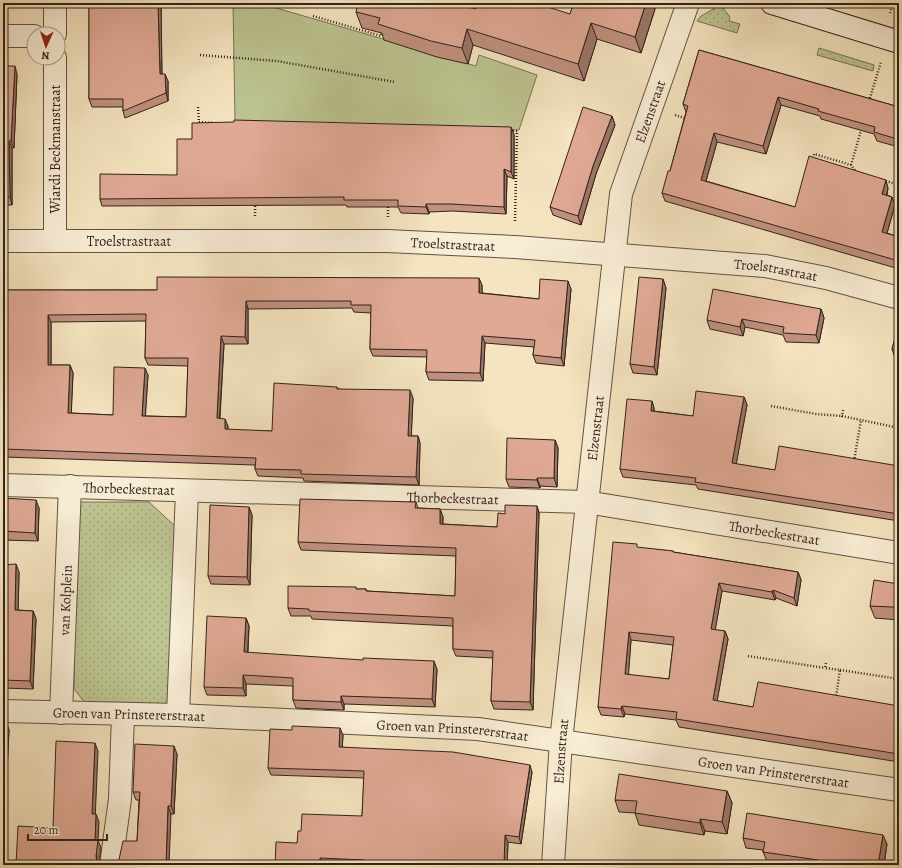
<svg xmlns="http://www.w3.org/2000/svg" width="902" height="868" viewBox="0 0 902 868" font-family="Alegreya,serif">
<defs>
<pattern id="grass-dots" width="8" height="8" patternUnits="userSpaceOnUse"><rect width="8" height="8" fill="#bcc491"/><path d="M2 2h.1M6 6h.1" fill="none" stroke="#a2a87c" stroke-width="1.8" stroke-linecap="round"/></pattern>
</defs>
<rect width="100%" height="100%" fill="#f4e4bf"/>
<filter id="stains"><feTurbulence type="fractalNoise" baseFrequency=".005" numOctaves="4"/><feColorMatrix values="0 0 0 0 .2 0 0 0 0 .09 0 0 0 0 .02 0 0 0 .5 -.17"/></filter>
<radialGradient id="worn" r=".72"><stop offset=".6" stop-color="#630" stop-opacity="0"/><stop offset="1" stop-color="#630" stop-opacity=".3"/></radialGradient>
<path fill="url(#grass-dots)" stroke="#787356" d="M715,5L723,8L730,17L729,21L740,24L737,33L697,21L701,16L715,8Z
M819,48L874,65L873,71L817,55Z
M76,502H149L176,527L171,704L85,703L74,689Z"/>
<path fill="#bcc491" stroke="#787356" d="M233,3H259L476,66L479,55L537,75L519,130L235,121Z"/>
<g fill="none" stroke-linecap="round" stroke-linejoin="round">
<g stroke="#635244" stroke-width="24">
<g id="street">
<path d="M55,3V34"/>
<path d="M3,36H34"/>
<path d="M55,58V240"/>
<path id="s1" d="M3,241H387L515,247L765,266L826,278L899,298"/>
<path id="s2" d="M3,485L586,502L899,553"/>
<path id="s3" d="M3,711L178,715L478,729L899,790"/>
<path id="s4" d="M61,713L70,486"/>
<path d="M178,715L187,491"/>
<path d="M111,865L120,799L123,715"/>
<path id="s5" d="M553,865L561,741L621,194L688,3"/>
</g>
</g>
<g stroke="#33221b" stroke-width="24">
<path id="secondary" d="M772,3L899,42"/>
</g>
<path stroke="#33221b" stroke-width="2.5" stroke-dasharray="1 2" stroke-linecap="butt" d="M267,3L275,5
M890,13L893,3
M313,16L381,36L383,30
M200,55L277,61L395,82
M869,101L881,62
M198,107L199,122L213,123
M675,115L687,119
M510,131H517L515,222
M813,161L814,154L851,165L856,172
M851,165L862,127
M883,180L899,185
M255,216V203
M388,217V204
M771,406L816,414L842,416
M843,410L842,416L899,428
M854,461L861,420
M748,656L825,668
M826,663L825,668L840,670L836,697
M840,670L899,679"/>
<use href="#street" stroke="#f8edd5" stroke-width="22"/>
<use href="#secondary" stroke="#f8edd5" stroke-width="22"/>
</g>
<path fill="#c0917f" stroke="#33221b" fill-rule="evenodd" d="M89,3H161L162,74L168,81V101L125,118L123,111V107H92L89,99Z
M574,3H653L655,9L641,53L597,39L584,81L473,45L468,64L437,57L384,40L382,33L362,28L356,12L476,9L570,14Z
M699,50L899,107V147L877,141L874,134L821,119L820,116L781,105L766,154L717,142L706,181L795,207L888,188L887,195L892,197L895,205L887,233L899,237V269L665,201L662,193L670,171L686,112L683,104Z
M3,66L17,74L14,148H12V205H3Z
M612,116L615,125L596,174L581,225L553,215L550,207Z
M514,134V179L507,176L506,214L453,211L429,212V214L401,213L398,207H347L346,205L102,206L100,199L177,175L192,139Z
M663,279L666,288L657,375L633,373L630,364Z
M482,285V293L539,299L571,289L564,366L536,363L533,355L534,347L485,343L483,381L429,380L426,372L427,357L373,356L370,349L371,313L354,312L352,308L248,309V344H224L220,419L228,426V430L272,431L337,387L338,389L413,398L411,436H418L420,443L419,485L304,481L303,478L258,476L255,469V465L3,457V458V290H157ZM146,321L145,358L148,365L188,366L186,417L145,416L148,375L113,415L71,413L73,373L70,365H51V322Z
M821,309L824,318L819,343L786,342L783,335L745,327L743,336L710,329L707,320Z
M899,324V362L896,361L892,349Z
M744,397L747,405L736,464L775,470L899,466V521L698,489L696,485L623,477L620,469L652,401L654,408V411L693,416Z
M555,440L558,448L557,487L540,486V488L509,487L506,479Z
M3,498L39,508L38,541L3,540Z
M416,502L418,508L440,509L443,517V524L497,527L505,514L537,506L539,513L533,710L494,709L491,701L493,658L456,656L453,649V626L312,619L311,616H291L288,608L356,587V589H366L367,591L455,596L456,556L301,550L298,542Z
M249,507L252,515L250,585L211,584L208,576Z
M638,548L673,551V552L798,572L801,580L797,606L776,598L775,600L722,591L715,630L725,631L728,639L717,701L753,707L899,706V762L679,727L676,720L625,714L624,717L601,715L598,707ZM631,640L673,645L669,679L628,675Z
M3,565L19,572L18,610L33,611L36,619L33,689L3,688Z
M899,584V620L875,618L870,606Z
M246,618L249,626L248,653L437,669L435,707L344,704V710L296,708L293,700V686L246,684V696L207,695L204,687Z
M3,722H6L9,730L7,771H3Z
M343,735L342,747L532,772L521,844L508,842L507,865H275L297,843L301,831L362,816L364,778L271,775L268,768Z
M177,754L174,814H171L118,864L137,841L139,800H136L133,792Z
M727,791L732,803L727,834L705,831L704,835L639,825L635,813L619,812L615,800Z
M743,838L887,844L884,865H792L767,861L763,852V850L746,848Z"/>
<path fill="#9c7668" stroke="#33221b" d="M158,3H161L162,81L160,74Z
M646,3H653L655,9L641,53L635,37Z
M591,23L597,39L584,81L578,64Z
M467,29L473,45L468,64L462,48Z
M15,66L17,74L14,148L11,141Z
M165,74L168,81V101L166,93Z
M778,97L781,105L766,154L763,146Z
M612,116L615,125L596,174L581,225L578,216L593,166Z
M511,127L514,134V179L511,172Z
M899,131V145L897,139Z
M714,133L717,142L704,188L701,180Z
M9,141L12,148V205L10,197Z
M504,169L507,176L506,214L504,207Z
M886,180L888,188L885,202L882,194Z
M892,197L895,205L885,240L882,232Z
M426,204L429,212V214L426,207Z
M479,278L482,285V300L479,293Z
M663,279L666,288L657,375L654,367Z
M568,281L571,289L564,366L561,358Z
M246,301L248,309V344L245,337Z
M821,309L824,318L819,343L816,335Z
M48,315L51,322V372L48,365Z
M742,319L745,327L743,336L740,327Z
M221,336L224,344L219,426L217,418Z
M482,336L485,343L483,381L480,373Z
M70,365L73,373L71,421L68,413Z
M145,368L148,375L145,423L142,416Z
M410,390L413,398L411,443L408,436Z
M744,397L747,405L735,471L732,463Z
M652,401L654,408L653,419L651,411Z
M225,419L228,426L227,437L225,429Z
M418,436L420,443L419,485L416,477Z
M555,440L558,448L557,487L554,478Z
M537,478L540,486V488L537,480Z
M36,500L39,508L38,541L35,533Z
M537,506L539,513L533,710L530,702Z
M249,507L252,515L250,585L247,577Z
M440,509L443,517L442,532L440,524Z
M16,564L19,572L18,618L15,610Z
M798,572L801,580L797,606L794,598Z
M719,583L722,591L714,637L711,629Z
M773,590L776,598L775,600L772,592Z
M33,611L36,619L33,689L30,681Z
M246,618L249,626L247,661L244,652Z
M725,631L728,639L716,708L713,700Z
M629,632L631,640L628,682L625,674Z
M434,661L437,669L435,707L432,699Z
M243,675L246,684V696L243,688Z
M341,696L344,704V710L341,702Z
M622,706L625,714L624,717L621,709Z
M6,722L9,730L7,771L4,763Z
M340,728L343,735L342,754L339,747Z
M95,743L98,751L95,822L92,814Z
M174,746L177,754L174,814L171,806Z
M530,765L532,772L521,844L519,837Z
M727,791L732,803L727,834L722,822Z
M168,806L171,814L169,865H166Z
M96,814L99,822L98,840L101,848L99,865L97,862L95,840Z
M700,819L705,831L704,835L700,823Z
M505,835L508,842L507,865H504Z
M883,835L887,844L884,865H878Z
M320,858L323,865H320Z"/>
<path fill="#dfa994" stroke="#33221b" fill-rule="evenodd" d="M89,3H158L160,74H165L166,93L123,111V99H89Z
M358,3H450L476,9L478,3H535L570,14L574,3H646L635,37L591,23L578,64L467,29L462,48L431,41L378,24L380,18L356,12Z
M699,50L899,107V131L897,139L874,132L875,127L818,111L819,109L778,97L763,146L714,133L701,180L795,207L809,156L886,180L882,194L892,197L882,232L899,237V261L662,193L668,171H670L688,106L683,104Z
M3,66H15L11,141H9L10,197H3Z
M583,107L612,116L593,166L578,216L550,207Z
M234,120L511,127V172L504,169V207L451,204H426V207L398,206V200H344V197L100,199V174L177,175V139H192V123L234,122Z
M157,277L479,278V293L539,299L540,279L568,281L561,358L533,355L535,340L482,336L480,373L426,372L427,350L370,349L371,305H351V301H246L245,337L221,336L217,418L225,419V429L272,431L274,383L337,387V389L410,390L408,436H418L416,477L301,474V470L255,469L256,458L3,449V290H157ZM146,314L145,358H188L186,417L142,416L145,368L114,367L113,415L68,413L70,365H48V315Z
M639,277L663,279L654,367L630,364Z
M713,289L821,309L816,335L783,333L784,327L742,319L740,327L707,320Z
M899,324V352L892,349Z
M696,391L744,397L732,463L775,470L779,446L899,466V514L695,482L696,478L620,469L627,399L652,401L651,411L693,416Z
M507,438L555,440L554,478H537V480L506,479Z
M3,498L36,500L35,533L3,531Z
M300,499L416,502L415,508L440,509V524L497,527L498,513L505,514V505L537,506L530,702L491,701L493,651L453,649V618L309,611V609L288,608V586L356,587V589H366V591L455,596L456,548L298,542Z
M210,505L249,507L247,577L208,576Z
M613,542L637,544V547L673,551V552L798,572L794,598L773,590L772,592L719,583L711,629L725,631L713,700L753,707L758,682L899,706V754L676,719L677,712L622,706L621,709L598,707ZM629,632L674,637L669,679L625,674Z
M16,564L15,610L33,611L30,681L3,680V565Z
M874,580L899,584V608L892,607L870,606Z
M207,616L246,618L244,652L363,660V658L434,661L432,699L341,696V702L293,700V678L243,675V688L204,687Z
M3,722H6L4,763H3Z
M292,726L340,728L339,747L453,752L530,765L519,837L505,835L504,865H364V860L320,858V865H275L276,842L297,843L298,831H301L302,814L362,816L364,771L268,768L270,729L292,730Z
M56,741L95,743L92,814H96L95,840H98L96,856L97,862L99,865H16L18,826L53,828Z
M135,744L174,746L171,806H168L166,865H117L118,864L123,841H137L140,792H133Z
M619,774L727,791L722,822L700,819V823L635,813L637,801L615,800Z
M747,813L883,835L878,865H817L818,860L763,852L765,842L743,838Z"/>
<g text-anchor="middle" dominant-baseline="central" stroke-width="3" stroke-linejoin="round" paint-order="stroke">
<g font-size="14" fill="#33221b" stroke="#f8edd5">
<text stroke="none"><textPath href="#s5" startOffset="762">Elzenstraat</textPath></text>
<text transform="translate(55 149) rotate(-90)">Wiardi Beckmanstraat</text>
<text stroke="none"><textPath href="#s1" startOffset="126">Troelstrastraat</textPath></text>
<text stroke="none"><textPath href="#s1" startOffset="450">Troelstrastraat</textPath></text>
<text stroke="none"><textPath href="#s1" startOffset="774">Troelstrastraat</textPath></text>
<text stroke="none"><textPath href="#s5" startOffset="439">Elzenstraat</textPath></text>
<text stroke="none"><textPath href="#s2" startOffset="126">Thorbeckestraat</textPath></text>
<text stroke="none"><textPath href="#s2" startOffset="450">Thorbeckestraat</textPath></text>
<text stroke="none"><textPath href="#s2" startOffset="774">Thorbeckestraat</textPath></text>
<text stroke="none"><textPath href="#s4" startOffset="113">van Kolplein</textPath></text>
<text stroke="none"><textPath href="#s3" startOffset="126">Groen van Prinstererstraat</textPath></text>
<text stroke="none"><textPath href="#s3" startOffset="450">Groen van Prinstererstraat</textPath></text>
<text stroke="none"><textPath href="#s5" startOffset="114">Elzenstraat</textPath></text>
<text stroke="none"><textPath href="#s3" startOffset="774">Groen van Prinstererstraat</textPath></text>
</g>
</g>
<rect width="902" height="868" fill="none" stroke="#f4e4bf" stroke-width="16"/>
<rect x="4" y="4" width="894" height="860" fill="none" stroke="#33221b" stroke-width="2"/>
<rect x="8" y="8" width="886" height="852" fill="none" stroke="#33221b"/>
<g transform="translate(46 46) rotate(183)"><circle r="19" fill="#f8edd5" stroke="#a99c8b"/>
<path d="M0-3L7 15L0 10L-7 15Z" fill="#8f2418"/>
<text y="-6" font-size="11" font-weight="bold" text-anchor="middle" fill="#33221b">N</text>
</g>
<path d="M28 834v6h79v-6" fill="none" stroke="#33221b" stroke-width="2"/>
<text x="34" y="834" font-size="12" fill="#33221b" stroke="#f8edd5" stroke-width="3" paint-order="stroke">20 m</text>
<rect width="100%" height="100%" filter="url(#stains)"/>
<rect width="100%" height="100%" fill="url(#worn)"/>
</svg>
